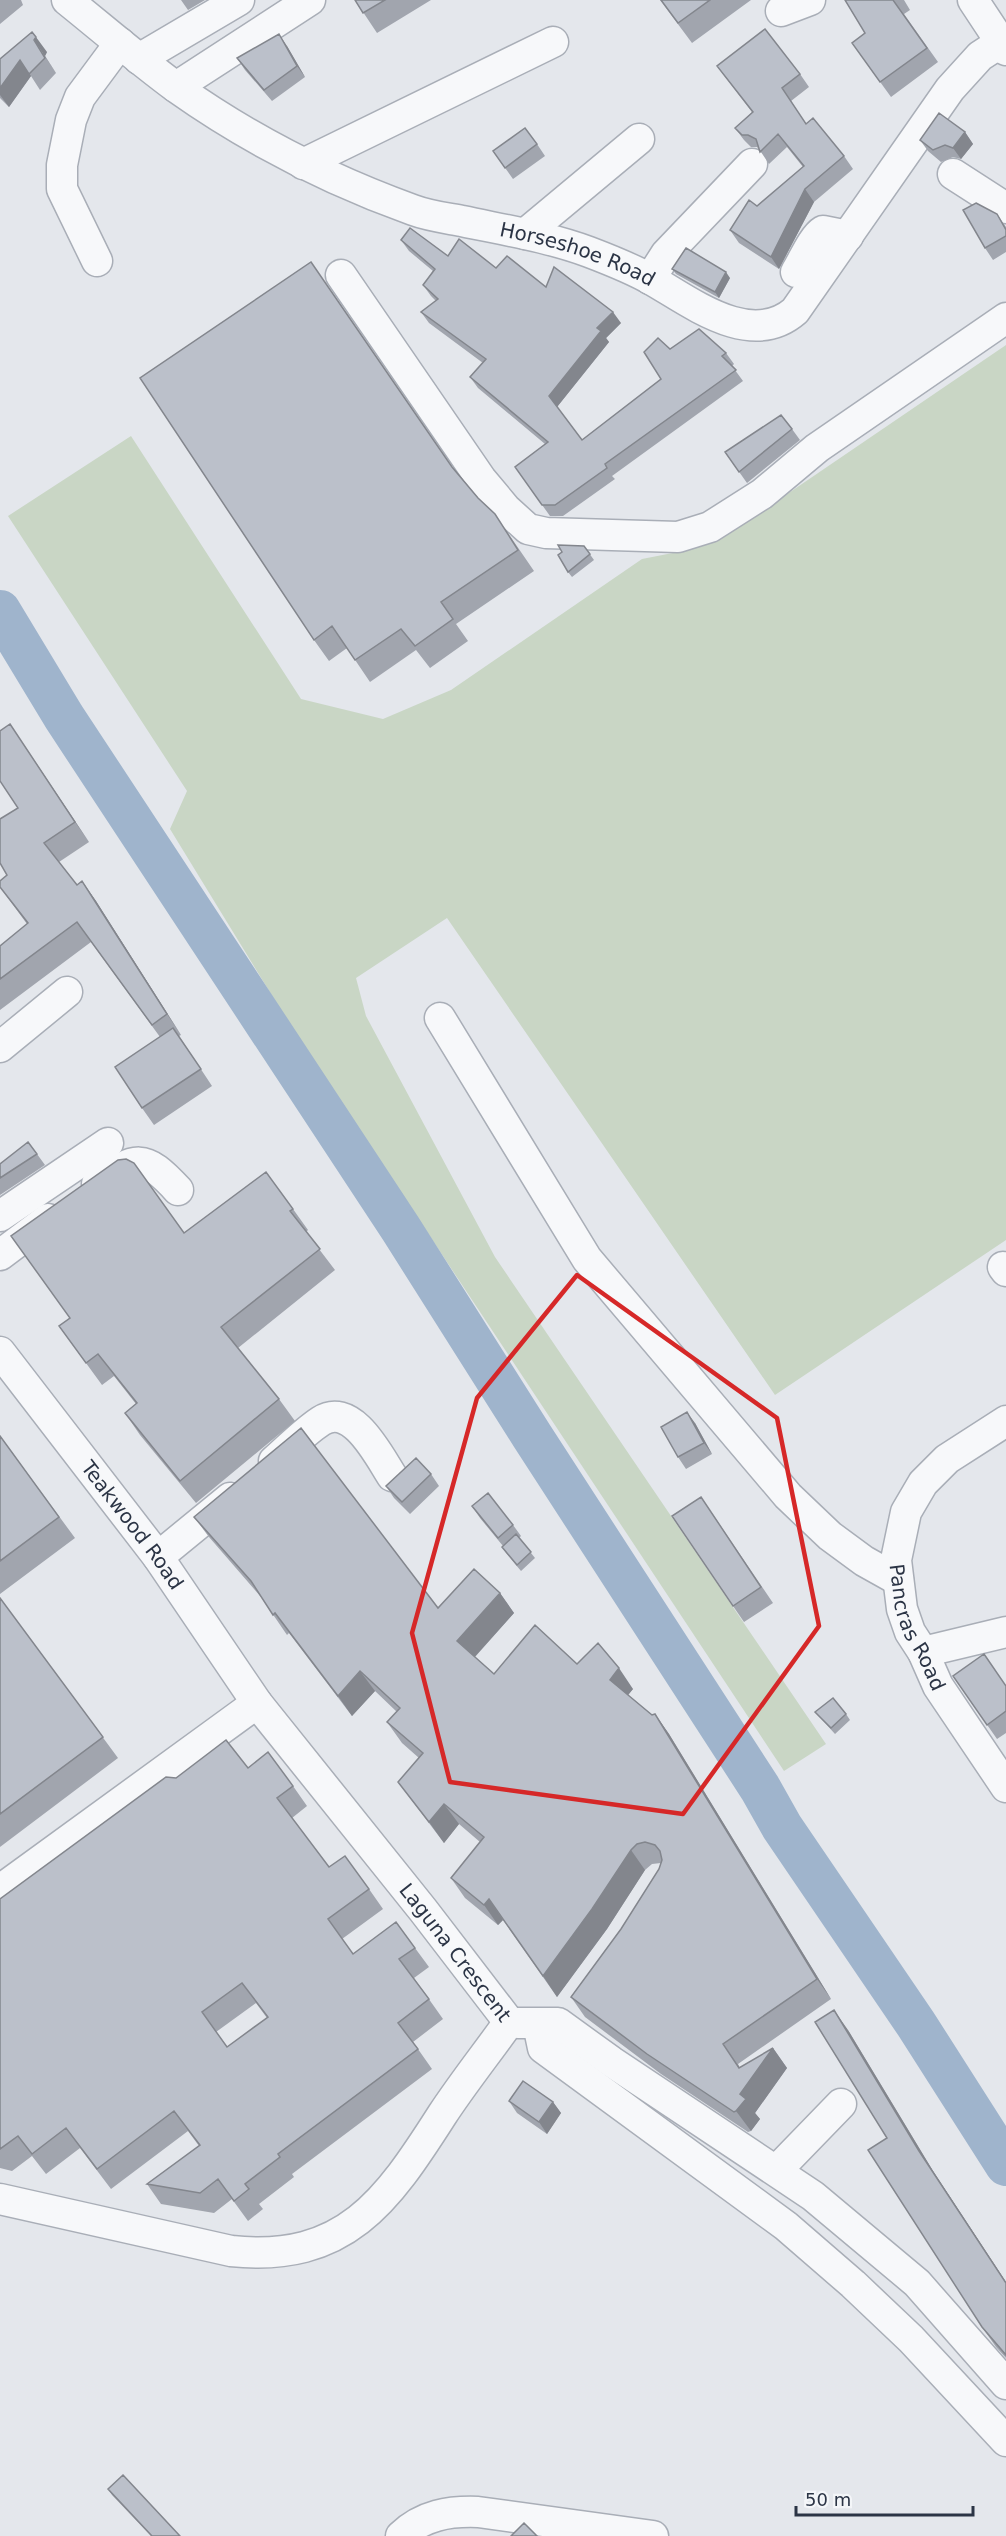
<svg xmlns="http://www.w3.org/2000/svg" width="1006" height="2536" viewBox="0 0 1006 2536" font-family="'DejaVu Sans',sans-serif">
<rect width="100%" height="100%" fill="#e4e7ec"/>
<path fill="#c9d6c5" d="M1006,345V1240L775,1395L447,918L356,978L366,1016L495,1257L826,1744L784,1771L290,1025L170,829L187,791L8,516L131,436L301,699L383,719L451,690L642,559L688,550L752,518Z"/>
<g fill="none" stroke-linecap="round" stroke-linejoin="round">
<path stroke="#9fb4cc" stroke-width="42" d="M0,611L64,717L401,1229L532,1436L760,1788L782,1827L916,2024L1006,2165"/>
<g stroke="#a9aeb7" stroke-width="33">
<g id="minor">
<path id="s1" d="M67,0C103,29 139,60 177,88C249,139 330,180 413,210C429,216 446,218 462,221C504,230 549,237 589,252C610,260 633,269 652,280C692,303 751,349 795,311L950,89L980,56L1006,39"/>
<path d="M973,0L1006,50"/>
<path d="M781,11L810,0"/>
<path d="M139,59L239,0"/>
<path d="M176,87L310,0"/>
<path d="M303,164L553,42"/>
<path d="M953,174L1006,208"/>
<path d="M525,234L639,139"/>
<path d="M97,261L62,189V165L71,120L80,97L120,43"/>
<path d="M796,272C803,261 813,237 823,231L848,236"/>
<path d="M341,275L481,479L506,509L528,529L546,533L678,537L710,527L762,494L817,448L1006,318"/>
<path d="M650,279L666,254L752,164"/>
<path d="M440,1018L587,1259L788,1496L830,1536L864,1561L898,1580"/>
<path d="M0,1047L67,992"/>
<path d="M97,1184C136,1156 144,1153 178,1190"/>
<path d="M0,1216L108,1143"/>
<path d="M0,1255L48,1219"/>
<path d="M1003,1267L1006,1271"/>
<path id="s2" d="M0,1352L158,1557L257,1703L423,1910L509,2022"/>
<path id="s3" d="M1006,1421L947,1459L923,1483L906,1512L896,1560L902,1609L910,1632L923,1652L938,1686L1006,1787"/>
<path d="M274,1461C289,1448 304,1432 321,1421C352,1401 379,1456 392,1476"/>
<path d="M158,1557L230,1498"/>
<path d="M923,1652L1006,1632"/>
<path d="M0,1890L257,1703"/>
<path d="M518,2023H558L612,2062L813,2196L917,2283L1006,2384"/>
<path d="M538,2024L543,2048L786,2226L853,2284L911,2339L1006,2441"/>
<path d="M777,2170L841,2104"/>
<path d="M0,2199L231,2251C345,2263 387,2201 442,2115C463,2083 487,2053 509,2022"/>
<path d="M401,2536C423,2515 449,2511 478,2512L653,2536"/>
</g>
</g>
<use href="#minor" stroke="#f7f8fa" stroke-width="30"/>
</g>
<path fill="#a1a5ae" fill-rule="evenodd" d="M0,0H21L23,5L0,24Z
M181,0H205L188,10Z
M355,0H431L377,33Z
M660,0H751L692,43Z
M845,0H904L910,10L904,14L938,62L891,97L852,43L865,33Z
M287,46L305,77L272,101L245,70L237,58Z
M47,52L45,56L56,73L40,90L31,76L9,107L0,98V59Z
M717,66L800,74L809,87L791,101L806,124L844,156L853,169L814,202L779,269L739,243L730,230L757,206L803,167L787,147L769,164L759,149L757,147H751L744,140L735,128L752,112Z
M965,132L973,144L961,159L953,157L941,162L928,151L920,140Z
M537,144L545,156L513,179L493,151Z
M997,214L1006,227V252L993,260L985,248Z
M401,240L448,256L496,268L546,287L621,323L606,338L609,342L557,407L582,440L661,379L670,349L726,353L734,364L732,366L743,381L612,476L615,479L563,516H550L515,467L545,444L478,388L470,377L483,363L429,323L421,312L436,301L431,296L423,285L433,271L409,251Z
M672,269L730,278L719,298L676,274Z
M792,429L800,440L747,483L725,452Z
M454,469L510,536L534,571L456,624L468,641L430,668L416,650L370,682L347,648L329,661L314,640Z
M584,546L594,560L572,577L568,572Z
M24,745L89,842L59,862L77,885L82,881L96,901L181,1035L179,1036L212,1086L154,1125L142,1108L160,1037L91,942L0,1010V946L27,924L0,887L7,875L18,808Z
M37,1154L45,1165L0,1195V1164Z
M293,1209L308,1230L306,1232L335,1270L238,1348L279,1399L295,1421L196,1503L140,1435L125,1413L136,1404L114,1376L102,1385L59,1326L184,1233Z
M695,1423L712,1454L686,1469L678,1457Z
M0,1436L75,1538L0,1594Z
M431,1474L439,1486L410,1514L394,1498L386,1486Z
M472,1506L513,1525L521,1536L519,1538L535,1558L521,1571L506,1553L502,1547L503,1546L480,1518Z
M712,1513L773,1603L744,1622L733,1606Z
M194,1517L438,1608L500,1593L514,1613L475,1657L494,1674L577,1664L633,1689L628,1695L652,1715L655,1714L669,1734L831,1999L738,2064L740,2068L773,2048L787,2068L755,2113L760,2119L751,2131L748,2132L661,2074L585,2017L571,1997L621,1929L659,1869L661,1863L652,1864L645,1870L607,1929L557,1997L503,1920L498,1925L465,1898L451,1878L480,1842L459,1824L444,1843L398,1782L419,1758L402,1743L387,1722L397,1712L375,1691L352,1716L289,1633L287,1635L261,1597L209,1537Z
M0,1598L118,1758L0,1847Z
M953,1676L1006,1685V1733L997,1739Z
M815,1712L846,1714L850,1720L835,1734Z
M248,1768L293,1786L307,1806L292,1818L329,1867L369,1889L383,1909L342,1939L353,1954L415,1948L429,1967L414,1978L443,2019L413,2042L432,2069L292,2174L294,2177L259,2204L263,2209L248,2221L232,2199L214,2213L161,2204L147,2184L199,2146L188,2131L111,2189L80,2148L46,2174L32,2156L12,2171L0,2168V1899L176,1778ZM256,2003L267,2018L227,2047L216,2032Z
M848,2030L933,2171L1006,2282V2358L996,2347L982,2327L887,2138Z
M509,2101L553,2102L561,2113L547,2134L517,2113Z
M108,2489L180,2536H151L112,2495Z"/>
<path fill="#83868d" d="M279,34L287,46L305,77L297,66Z
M36,37L47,52L45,56L56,73L34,40Z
M20,60L31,76L9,107L0,95V88Z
M965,132L973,144L961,159L953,148Z
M805,189L814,202L779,269L771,257Z
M726,272L730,278L719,298L715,292Z
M613,312L621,323L606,338L609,342L557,407L549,396L597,328Z
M10,724L24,745L89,842L75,822Z
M82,881L96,901L181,1035L167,1014Z
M687,1412L695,1423L712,1454L704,1443Z
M500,1593L514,1613L471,1661L457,1641Z
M619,1668L633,1689L624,1700L610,1680Z
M360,1671L375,1691L352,1716L338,1696Z
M655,1714L669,1734L831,1999L817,1979Z
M444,1804L459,1824L444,1843L429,1822Z
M631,1850L645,1870L607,1929L557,1997L543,1976Z
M489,1899L503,1920L498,1925L484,1905Z
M834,2010L848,2030L933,2171L1006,2282V2283L919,2151Z
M723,2044L749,2081L773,2048L787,2068L755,2113L760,2119L751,2131L736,2111L740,2094Z
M553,2102L561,2113L547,2134L539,2122Z"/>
<path fill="#bbc0ca" stroke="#83868d" stroke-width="1.5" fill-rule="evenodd" d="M355,0H385L363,13Z
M661,0H710L678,23Z
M845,0H893L927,48L880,82L852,43L865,33Z
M765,29L800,74L782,88L806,124L813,118L844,156L805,189L771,257L730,230L749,200L757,206L804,166L778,134L760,152L756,139L748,135H742L735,128L753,112L717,66Z
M32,32L36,37L34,40L45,58L29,74L20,60L0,88V59Z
M279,34L297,66L264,90L237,58Z
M939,113L965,132L953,148L945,145L933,150L920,140Z
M525,128L537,144L505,168L493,151Z
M976,203L997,214L1006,230V236L985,248L963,210Z
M410,228L448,256L459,239L496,268L507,256L546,287L554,267L613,312L597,328L601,331L549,396L582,440L661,379L644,352L658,338L670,349L699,329L726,353L722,356L736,370L605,464L607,468L555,505H542L515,467L548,442L470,377L486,359L421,312L438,299L423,285L435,269L401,240Z
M686,248L726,272L715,292L672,269Z
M311,262L452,467L478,498L495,514L518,550L441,602L453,619L415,646L401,629L355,660L332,626L314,640L140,378Z
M781,415L792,429L739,472L725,452Z
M558,545L584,546L590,554L568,572L558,555L562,552Z
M10,724L75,822L44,843L77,885L82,881L167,1014L152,1025L77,922L0,979V946L28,923L0,887V881L7,875L0,863V819L18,808L0,781V731Z
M173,1028L201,1069L142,1108L115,1067Z
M28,1142L37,1154L0,1178V1164Z
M126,1159L134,1163L184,1233L266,1172L293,1209L290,1211L320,1249L221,1327L279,1399L180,1481L125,1413L137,1403L98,1354L86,1363L59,1326L70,1318L11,1236L118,1160Z
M687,1412L704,1443L678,1457L661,1427Z
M301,1428L438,1608L474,1569L500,1593L457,1641L494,1674L535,1625L577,1664L598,1643L619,1668L610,1680L652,1715L655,1714L817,1979L723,2044L739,2068L773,2048L740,2094L746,2099L736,2111L734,2112L647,2054L571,1997L621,1929L659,1869L662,1860L660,1851L655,1845L645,1842L637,1844L631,1850L592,1909L543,1976L489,1899L484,1905L451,1878L484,1837L444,1804L429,1822L398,1782L423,1753L387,1722L400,1708L360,1671L338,1696L275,1613L273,1615L251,1581L194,1517Z
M0,1436L59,1517L0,1561Z
M416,1458L431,1474L402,1502L386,1486Z
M488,1493L513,1525L498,1538L472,1506Z
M701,1497L761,1587L733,1606L672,1516Z
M516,1534L531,1552L517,1565L502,1547Z
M0,1598L103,1737L0,1814Z
M984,1654L1006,1686V1711L987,1725L953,1676Z
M833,1698L846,1714L831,1728L815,1712Z
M226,1740L248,1768L268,1752L293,1786L277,1798L329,1867L345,1856L369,1889L328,1919L353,1954L396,1922L415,1948L399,1959L429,1999L398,2023L418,2049L278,2154L280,2157L245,2184L249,2189L234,2201L218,2179L200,2193L147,2184L200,2145L174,2111L97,2169L66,2128L32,2154L18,2136L0,2149V1899L166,1777L176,1778ZM242,1983L268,2017L227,2047L202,2012Z
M834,2010L919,2151L1006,2283V2355L982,2327L868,2150L887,2138L815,2022Z
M523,2081L553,2102L539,2122L509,2101Z
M123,2475L180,2536H152L108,2489Z
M524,2523L537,2536H511Z"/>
<path fill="none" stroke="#d62828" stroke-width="4.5" stroke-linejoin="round" d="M577,1275L777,1418L819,1626L683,1814L450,1782L412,1633L477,1398Z"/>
<g text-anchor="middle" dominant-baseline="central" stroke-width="4.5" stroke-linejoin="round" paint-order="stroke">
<g font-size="20" fill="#2b3445" stroke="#f4f6f9">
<text stroke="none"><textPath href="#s1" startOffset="578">Horseshoe Road</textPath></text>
<text stroke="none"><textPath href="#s2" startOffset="218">Teakwood Road</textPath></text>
<text stroke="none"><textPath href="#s3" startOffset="258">Pancras Road</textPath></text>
<text stroke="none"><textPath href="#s2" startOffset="754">Laguna Crescent</textPath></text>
</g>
</g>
<path d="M796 2506v9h177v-9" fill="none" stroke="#2b3445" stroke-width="3"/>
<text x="805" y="2506" font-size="18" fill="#2b3445" stroke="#f4f6f9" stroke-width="4.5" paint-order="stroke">50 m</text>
</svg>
